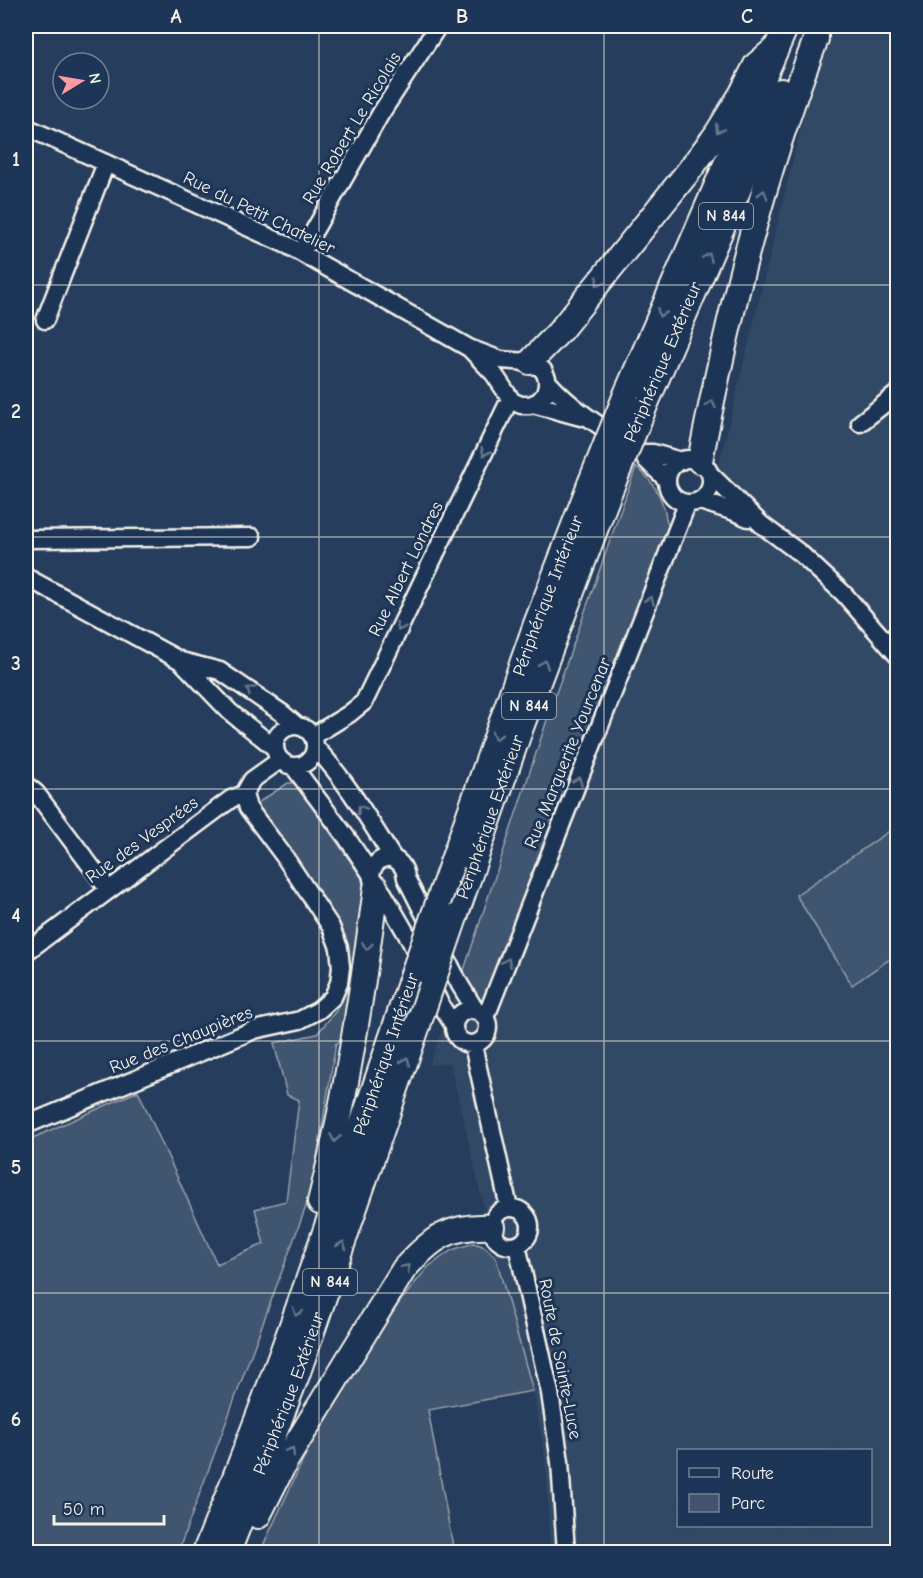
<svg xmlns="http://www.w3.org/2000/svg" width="923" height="1578" viewBox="0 0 923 1578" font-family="'Comic Neue',sans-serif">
<rect width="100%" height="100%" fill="#263d5d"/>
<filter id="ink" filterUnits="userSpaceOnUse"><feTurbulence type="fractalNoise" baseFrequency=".0167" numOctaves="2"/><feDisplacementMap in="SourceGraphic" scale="12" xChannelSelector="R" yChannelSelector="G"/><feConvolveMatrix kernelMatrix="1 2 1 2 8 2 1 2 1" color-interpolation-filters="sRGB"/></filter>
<g filter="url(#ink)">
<path fill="#334966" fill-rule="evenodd" d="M833,26H897V1552H550L546,1464L533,1391L496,1258L450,1063L429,1065L457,991L484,1003L497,976L578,759L673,528L720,461L815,69ZM678,1450H870V1526H678Z"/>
<path fill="#40546f" stroke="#9aa2ac" stroke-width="1.5" d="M636,467C654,481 664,500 667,523L673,528L578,759L497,976L484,1003L457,991L555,696Z
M288,783H296L364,881L363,924L344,1041L336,1043L311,1193L178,1552H26V1141L138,1091L217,1264L264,1244L255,1209L286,1201L299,1100L287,1095L274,1043L317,1034L336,1011L346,981L343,946L260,812L259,802Z
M897,826V954L852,985L796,895Z
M474,1243L485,1247L496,1258L533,1391L428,1410L454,1552H260L321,1422L399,1303L428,1267L452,1250Z"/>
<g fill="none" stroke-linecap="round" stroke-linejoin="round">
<g stroke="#f4f1e8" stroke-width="21">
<path id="minor" d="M26,127L289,246L469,348L501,360L527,362L536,365L543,370L547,378V386L545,394L539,401L530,405H521L512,401L494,374L469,348
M302,252L381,113L438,26
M45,320L106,163
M547,381C575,412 606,430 642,453L647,461L667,480
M533,404L581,417
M860,423L898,393
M642,453H653L681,461
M667 481a22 22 0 1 1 44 0a22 22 0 1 1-44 0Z
M710,474L762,525L801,554L844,594L898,656
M700,501L732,511L748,518
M26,539L252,537
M26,577L181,661L220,671L282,713L296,725
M182,662L230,712L275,748
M275 746a20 20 0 1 1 40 0a20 20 0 1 1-40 0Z
M313,736L349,714L364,702L510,399
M315,747C346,780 369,820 393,858
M293,766L347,838L371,874L373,884L383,893L410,940L441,1006L453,1024
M26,785L36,793L108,889
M371,874C377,850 404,854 406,878L460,985L476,1011
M26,952L231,799L244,794L252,780L280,760
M454 1027a17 17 0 1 1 34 0a17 17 0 1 1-34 0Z
M484,1016L489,1009L687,504
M473,1045L509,1208
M26,1125L254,1030L300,1020L319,1010L333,997L339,983L341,967L339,948L331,927L284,856L248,808L244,794
M492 1227a19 19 0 1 1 38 0a19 19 0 1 1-38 0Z
M517,1245L550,1393L560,1462L566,1552"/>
</g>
<g stroke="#f4f1e8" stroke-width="28">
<g id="highway">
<path d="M530,362L559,332L688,172L716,135L742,93L756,65L776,48"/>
<path d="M627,392L786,26"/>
<path d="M644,408L781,91"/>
<path d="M700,461C728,316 762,178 816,39V26"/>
<path id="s1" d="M452,863L536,624L590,484"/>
<path id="s2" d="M455,917L520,730L607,498"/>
<path d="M320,1202C346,1099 362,993 376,888"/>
<path d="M258,1516L285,1462L404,1269C432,1238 449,1225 492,1227"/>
<path id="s3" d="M205,1552C283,1362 348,1166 414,971"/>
<path id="s4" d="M228,1552L297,1375L418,1025"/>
</g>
</g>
<use href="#minor" stroke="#1d3557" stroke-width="16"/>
<use href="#highway" stroke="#1d3557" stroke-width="24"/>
<g stroke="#f4f1e8" stroke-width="28" stroke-linecap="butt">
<path id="highway-bridge" d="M590,484L627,392
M607,498L644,408
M414,971L452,863
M418,1025L455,917"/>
</g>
<use href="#highway-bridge" stroke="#1d3557" stroke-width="24"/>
</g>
<defs><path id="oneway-chevron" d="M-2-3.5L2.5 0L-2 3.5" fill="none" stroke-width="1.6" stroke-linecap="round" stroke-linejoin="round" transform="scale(1.5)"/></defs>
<g stroke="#68778a">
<use href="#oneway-chevron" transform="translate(719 129) rotate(123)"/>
<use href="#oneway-chevron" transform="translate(763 194) rotate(-74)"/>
<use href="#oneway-chevron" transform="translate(708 257) rotate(-67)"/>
<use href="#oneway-chevron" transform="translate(599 282) rotate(128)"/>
<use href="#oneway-chevron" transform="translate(661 313) rotate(114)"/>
<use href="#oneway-chevron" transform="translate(711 404) rotate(-79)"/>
<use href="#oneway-chevron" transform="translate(485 452) rotate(116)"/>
<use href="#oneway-chevron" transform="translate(650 600) rotate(-69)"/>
<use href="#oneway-chevron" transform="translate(400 627) rotate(116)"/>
<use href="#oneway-chevron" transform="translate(544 664) rotate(-70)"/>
<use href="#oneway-chevron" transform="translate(250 690) rotate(-146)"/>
<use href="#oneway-chevron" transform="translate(496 736) rotate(109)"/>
<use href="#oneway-chevron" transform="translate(578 781) rotate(-68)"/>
<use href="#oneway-chevron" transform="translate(361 809) rotate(-123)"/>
<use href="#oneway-chevron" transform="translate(367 946) rotate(99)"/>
<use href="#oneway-chevron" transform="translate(507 962) rotate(-68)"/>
<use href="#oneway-chevron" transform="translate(406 1061) rotate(-71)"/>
<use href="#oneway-chevron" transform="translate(335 1138) rotate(100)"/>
<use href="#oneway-chevron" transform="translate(342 1245) rotate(-71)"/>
<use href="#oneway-chevron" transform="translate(406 1268) rotate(-52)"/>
<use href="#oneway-chevron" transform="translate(297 1312) rotate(110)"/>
<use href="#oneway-chevron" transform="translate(291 1451) rotate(-59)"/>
</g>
</g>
<path fill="none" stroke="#f4f1e8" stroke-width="1.5" stroke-opacity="0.55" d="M319,26V1552M604,26V1552M26,285H898M26,537H898M26,789H898M26,1041H898M26,1293H898"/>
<g text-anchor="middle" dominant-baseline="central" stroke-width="6" stroke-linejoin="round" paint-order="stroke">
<g fill="#1d3557" stroke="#b4b9bc" stroke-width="1.5">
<rect x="699" y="203" width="54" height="26" rx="4.5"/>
<rect x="502" y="693" width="54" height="26" rx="4.5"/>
<rect x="303" y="1269" width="54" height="26" rx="4.5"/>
</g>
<g font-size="16" font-weight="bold" fill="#f4f1e8">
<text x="726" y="216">N 844</text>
<text x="529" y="706">N 844</text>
<text x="330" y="1282">N 844</text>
</g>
<g font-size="18" fill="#f4f1e8" stroke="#1d3557">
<text transform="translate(352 128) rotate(-59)">Rue Robert Le Ricolais</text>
<text transform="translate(259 213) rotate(26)">Rue du Petit Chatelier</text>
<text transform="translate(663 362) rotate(-67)">Périphérique Extérieur</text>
<text transform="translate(406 569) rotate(-64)">Rue Albert Londres</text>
<text stroke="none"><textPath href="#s1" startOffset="284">Périphérique Intérieur</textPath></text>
<text transform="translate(568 753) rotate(-68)">Rue Marguerite Yourcenar</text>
<text stroke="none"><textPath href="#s2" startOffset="106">Périphérique Extérieur</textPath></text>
<text transform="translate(142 840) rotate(-36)">Rue des Vesprées</text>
<text transform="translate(181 1040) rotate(-22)">Rue des Chaupières</text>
<text stroke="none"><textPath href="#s3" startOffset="530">Périphérique Intérieur</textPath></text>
<text transform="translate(560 1359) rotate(79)">Route de Sainte-Luce</text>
<text stroke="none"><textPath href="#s4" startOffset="170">Périphérique Extérieur</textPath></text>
</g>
</g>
<rect width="923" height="1578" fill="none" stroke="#1d3557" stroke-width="66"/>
<rect x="677" y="1449" width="195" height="78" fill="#1d3557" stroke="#738091" stroke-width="1.5"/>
<rect x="689" y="1468" width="30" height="9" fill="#1d3557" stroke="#738091" stroke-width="1.5"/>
<text x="731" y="1479" font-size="18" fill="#f4f1e8">Route</text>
<rect x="689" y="1494" width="30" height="18" fill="#40546f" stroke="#738091" stroke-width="1.5"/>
<text x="731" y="1509" font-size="18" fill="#f4f1e8">Parc</text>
<g transform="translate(81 81) rotate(79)"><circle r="28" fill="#1d3557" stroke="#738091" stroke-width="1.5"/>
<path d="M0-4.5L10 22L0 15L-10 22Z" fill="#ff9aa2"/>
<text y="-9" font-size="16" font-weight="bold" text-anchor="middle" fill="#f4f1e8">N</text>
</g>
<path d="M54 1515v9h110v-9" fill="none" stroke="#f4f1e8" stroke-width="3"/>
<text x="63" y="1515" font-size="18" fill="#f4f1e8" stroke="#1d3557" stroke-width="4.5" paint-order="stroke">50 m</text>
<rect x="33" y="33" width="857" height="1512" fill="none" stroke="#f4f1e8" stroke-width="2"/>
<g font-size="20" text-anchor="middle" font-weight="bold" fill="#f4f1e8">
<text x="176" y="23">A</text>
<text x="462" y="23">B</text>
<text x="747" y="23">C</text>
<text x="16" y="166">1</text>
<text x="16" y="418">2</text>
<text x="16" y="670">3</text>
<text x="16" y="922">4</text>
<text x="16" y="1174">5</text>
<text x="16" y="1426">6</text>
</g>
</svg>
